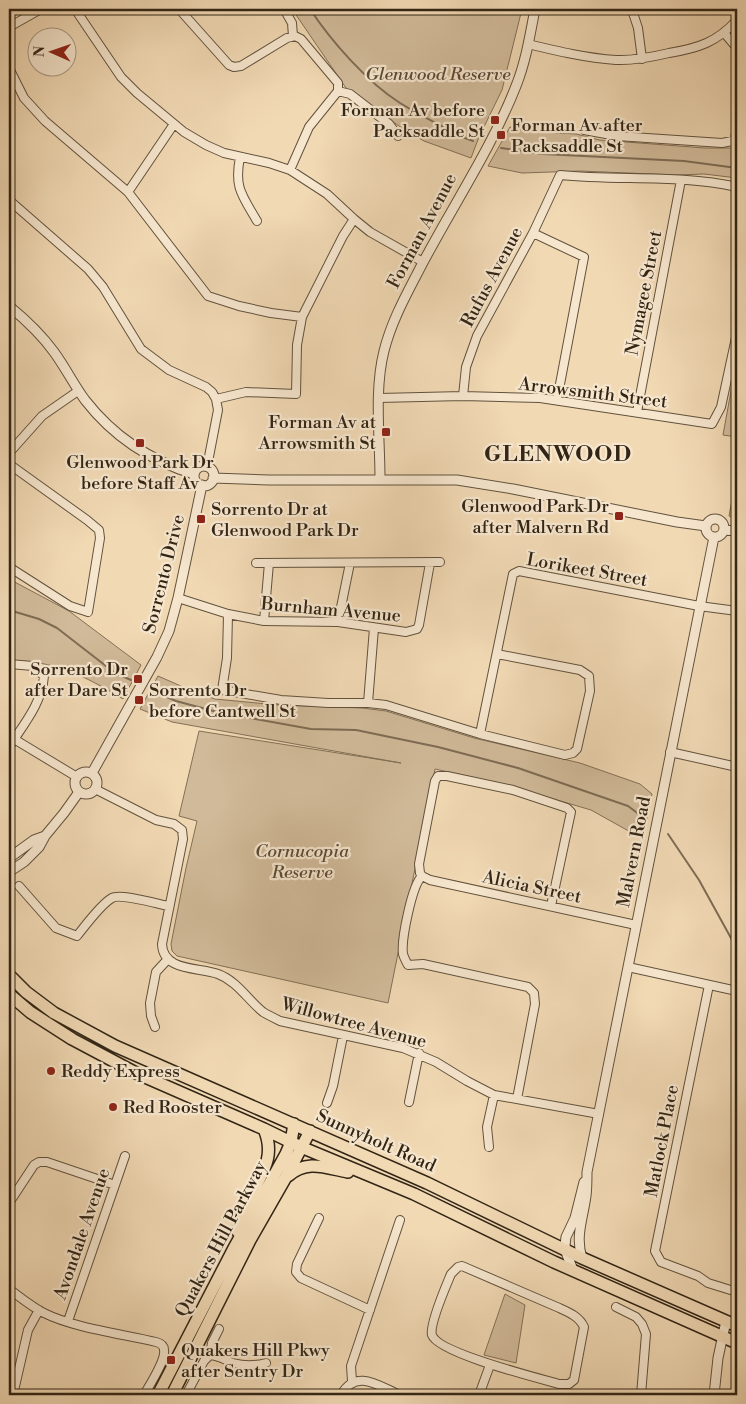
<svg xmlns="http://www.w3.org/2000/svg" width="746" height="1404" viewBox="0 0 746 1404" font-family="'Libre Bodoni',serif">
<rect width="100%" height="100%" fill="#f1d9b4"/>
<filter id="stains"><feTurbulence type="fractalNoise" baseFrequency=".004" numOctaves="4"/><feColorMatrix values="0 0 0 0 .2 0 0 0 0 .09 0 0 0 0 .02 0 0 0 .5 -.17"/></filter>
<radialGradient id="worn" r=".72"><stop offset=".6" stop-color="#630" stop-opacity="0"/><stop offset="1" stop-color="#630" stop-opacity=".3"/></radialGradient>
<path fill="#d1ba99" stroke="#827057" d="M292,9H522L502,90L479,137L471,158L424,141L399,126L346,88Z
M510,127L528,131L576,134L600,140L705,148H737V178L704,174L677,175L580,171L522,173L488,166Z
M737,358V437L723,435Z
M737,472V519L729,516Z
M9,579L69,611L141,665L123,699C85,676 54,660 9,661Z
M158,676L190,690L215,699L278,705L362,708L386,711L474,738L580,763L640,784L652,794L643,839L591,810L499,783L435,769L388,1003L177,956L172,951L171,944L186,868L197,821L179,816L199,731L401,763L172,722L140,709Z
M505,1294L525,1305L516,1363L484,1355Z"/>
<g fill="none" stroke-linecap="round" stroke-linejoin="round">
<path stroke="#7e6c54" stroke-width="2" d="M310,9C331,41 367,82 400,103C421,116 443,127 465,138L473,141
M501,148L543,154L684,161L737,168
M9,610L39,619L57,628L115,673L131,680
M153,691L176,701L217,712L311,729L356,730L438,747L518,768L628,806L644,818
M668,834L699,880L737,949"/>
<g stroke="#62523d" stroke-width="10">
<path id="minor" d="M75,9L121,77L137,93L184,132L206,145L224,153L269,163L290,170L327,194L354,219L370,232L423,262
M179,9L229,65L234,67L241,66L287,38L295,36L301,39L338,83V91L309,127L290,170
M284,9L292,23L293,36
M632,10L638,28L642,59
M9,27L41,9
M725,34L737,48
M528,44C557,51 586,58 616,60C634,61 652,57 669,53C699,48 717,42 737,20
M9,68L24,98L45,121L128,192L208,296L239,306L271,313L302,317
M338,91L350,94L389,124L398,136
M584,130L617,136L722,143L737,140
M735,140L737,126
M240,157C234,188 242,195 257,221
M128,192L174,124
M9,200L88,269L103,287L141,349L169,370L206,387L212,392L216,399L218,410L207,467
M533,233L584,257L557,400
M463,396L466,367L477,336L533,233L560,175C619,181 679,174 737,187
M379,398L463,396L540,398L712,424L721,407L737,333
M216,399L246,392L296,394L297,345L302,317L343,236L354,219
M637,412L681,180
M9,453L42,416L78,391
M9,464L87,520L99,530L100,538L88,612L70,606L9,567
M256,563L440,562
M178,598L228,614L264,621L338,622L406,632L417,629L419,625L430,563
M228,614L227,658L222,690L281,700L328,703H368L386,705L480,734L565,755L573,753L577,749L590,691L589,676L580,670L497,654
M264,621L269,563
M338,622L350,563
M9,664L33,666L44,676C42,703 24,724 9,747
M368,703L374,628
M480,734L513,574L519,571L699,606L737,611
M14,739L77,777
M670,752L737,767
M95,789L156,820L174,824L182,830L183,839L162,944C163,972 200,967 218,974C237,981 248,1000 263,1012C268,1015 274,1018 280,1021L403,1048L436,1062L467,1081L494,1095L599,1114
M422,876L420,873L419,864L435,781L438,776H447L513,790L567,808L571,812L551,906
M422,876C412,885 401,940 403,954C404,958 406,961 408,965L423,964L528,987L534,993L535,1004L517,1099
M422,876L430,880L636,925
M19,886L56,928L77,936C85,926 101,904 112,898C120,893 158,904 169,906
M628,967L737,991
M709,985L655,1251L661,1262L698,1276L708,1283L737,1292
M155,1027L151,1016L150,1003L156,972L168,959
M409,1102L419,1053
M327,1103L333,1086L343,1036
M489,1147L487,1127L494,1095
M9,1203L34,1165L39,1162H47L115,1185
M319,1218L297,1264L296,1272L301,1278L370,1310
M462,1266L557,1307C568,1312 579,1316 584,1327L574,1380L569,1384H559C538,1378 438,1353 432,1335C429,1325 446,1286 451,1274L458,1267Z
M9,1289C20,1297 32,1307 44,1313C74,1328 123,1334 156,1342C160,1343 164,1345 164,1350C166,1360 149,1386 144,1395
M616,1307L636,1317L642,1324L646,1334L641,1395
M68,1321L125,1156
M210,1355L212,1343L219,1329
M352,1381L351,1366L400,1220
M13,1395L28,1330L39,1310
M186,1395L204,1361L210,1355C220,1356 225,1360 233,1363C244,1366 255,1366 266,1363
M341,1395C356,1368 379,1386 400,1395
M479,1395L490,1365"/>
</g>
<g stroke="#62523d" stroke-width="11">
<path id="tertiary" d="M9,306C26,320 41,334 54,352C65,367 74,385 85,400C113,436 151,461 194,474
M194 476a10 10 0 1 1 20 0a10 10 0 1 1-20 0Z
M213,478L269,480H457L513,489L677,522L706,526
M380,479C380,438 374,390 384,351C391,323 404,299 417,274C449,211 490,152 516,86C526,61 530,35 535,9
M706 528a9 9 0 1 1 18 0a9 9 0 1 1-18 0Z
M724,530L737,531
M75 783a11 11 0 1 1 22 0a11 11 0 1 1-22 0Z
M92,773L157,657L169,631L178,598L202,485
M9,858L34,840L45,836
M9,872L24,862L39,847L45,836L64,813L79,792
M582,1258C575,1237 583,1218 586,1196C587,1188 587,1180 587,1172L714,537
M573,1270L567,1255L565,1245L566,1237L575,1218L584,1182
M714,1395L718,1358L726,1321"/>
</g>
<g stroke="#322515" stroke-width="14">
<path id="primary" d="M9,975L26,992L54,1013L115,1046L427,1183L582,1258L737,1326
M9,994L30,1012L72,1039L136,1073L264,1129L301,1147L414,1194L554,1262L737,1343
M288,1176C307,1159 326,1168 348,1172
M238,1232C241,1222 243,1211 248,1202C259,1176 277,1159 264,1129
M158,1395L233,1250L286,1154L291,1142L294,1124
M172,1395L250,1240L286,1177L310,1131"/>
</g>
<use href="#minor" stroke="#f6e6ce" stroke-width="8"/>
<use href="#tertiary" stroke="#f6e6ce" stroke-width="9"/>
<use href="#primary" stroke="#f1d9b4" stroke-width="11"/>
</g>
<g fill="#8f2418" stroke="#f6e6ce" stroke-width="2">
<rect x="490" y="115" width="10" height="10" rx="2.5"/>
<rect x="496" y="130" width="10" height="10" rx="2.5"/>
<rect x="381" y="427" width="10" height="10" rx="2.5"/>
<rect x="135" y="438" width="10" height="10" rx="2.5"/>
<rect x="614" y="511" width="10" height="10" rx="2.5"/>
<rect x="196" y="514" width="10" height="10" rx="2.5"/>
<rect x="133" y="674" width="10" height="10" rx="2.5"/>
<rect x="134" y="695" width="10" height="10" rx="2.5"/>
<circle cx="51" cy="1071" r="5"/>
<circle cx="113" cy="1107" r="5"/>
<rect x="166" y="1355" width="10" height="10" rx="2.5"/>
</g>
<g text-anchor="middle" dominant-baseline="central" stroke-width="4.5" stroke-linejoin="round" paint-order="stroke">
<g font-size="18" font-style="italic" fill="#5a4a36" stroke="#f6e6ce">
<text x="438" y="74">Glenwood Reserve</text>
<text x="302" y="851">Cornucopia<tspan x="302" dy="21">Reserve</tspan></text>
</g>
<g font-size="18" fill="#322515" stroke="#f6e6ce" text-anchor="start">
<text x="485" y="110" text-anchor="end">Forman Av before<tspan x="485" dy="21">Packsaddle St</tspan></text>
<text x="511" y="125">Forman Av after<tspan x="511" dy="21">Packsaddle St</tspan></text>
<text x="376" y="422" text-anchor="end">Forman Av at<tspan x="376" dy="21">Arrowsmith St</tspan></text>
<text x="140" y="462" text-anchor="middle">Glenwood Park Dr<tspan x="140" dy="21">before Staff Av</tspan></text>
<text x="609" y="506" text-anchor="end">Glenwood Park Dr<tspan x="609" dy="21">after Malvern Rd</tspan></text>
<text x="211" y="509">Sorrento Dr at<tspan x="211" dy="21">Glenwood Park Dr</tspan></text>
<text x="128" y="669" text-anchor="end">Sorrento Dr<tspan x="128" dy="21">after Dare St</tspan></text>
<text x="149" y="690">Sorrento Dr<tspan x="149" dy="21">before Cantwell St</tspan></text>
<text x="61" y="1071">Reddy Express</text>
<text x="123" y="1107">Red Rooster</text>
<text x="181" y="1350">Quakers Hill Pkwy<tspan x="181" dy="21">after Sentry Dr</tspan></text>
</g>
<g font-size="18" fill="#322515" stroke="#f6e6ce">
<text transform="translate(422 231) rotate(-62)">Forman Avenue</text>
<text transform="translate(492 277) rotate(-62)">Rufus Avenue</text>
<text transform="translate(644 293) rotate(-79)">Nymagee Street</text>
<text transform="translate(593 393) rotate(7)">Arrowsmith Street</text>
<text transform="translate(587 570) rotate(10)">Lorikeet Street</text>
<text transform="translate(164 574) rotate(-76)">Sorrento Drive</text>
<text transform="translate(331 610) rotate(5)">Burnham Avenue</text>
<text transform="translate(634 852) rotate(-79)">Malvern Road</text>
<text transform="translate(532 887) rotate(12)">Alicia Street</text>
<text transform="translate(354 1023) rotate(15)">Willowtree Avenue</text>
<text transform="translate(376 1141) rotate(24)">Sunnyholt Road</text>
<text transform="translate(662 1141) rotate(-79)">Matlock Place</text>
<text transform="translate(82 1234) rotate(-71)">Avondale Avenue</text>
<text transform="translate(221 1239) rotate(-62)">Quakers Hill Parkway</text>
</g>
<g font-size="22" font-weight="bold" letter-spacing="1" fill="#322515" stroke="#f6e6ce">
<text x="558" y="454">GLENWOOD</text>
</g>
</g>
<rect width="746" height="1404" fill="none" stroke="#f1d9b4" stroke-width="30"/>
<rect x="10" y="10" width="726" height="1384" fill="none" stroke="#322515" stroke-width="2.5"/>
<rect x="15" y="15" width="716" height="1374" fill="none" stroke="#322515"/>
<g transform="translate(52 52) rotate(272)"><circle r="24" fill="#f6e6ce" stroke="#a89984"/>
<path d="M0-4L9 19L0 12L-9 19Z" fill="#8f2418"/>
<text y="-8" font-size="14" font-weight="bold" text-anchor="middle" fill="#322515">N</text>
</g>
<rect width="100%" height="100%" filter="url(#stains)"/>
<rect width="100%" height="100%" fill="url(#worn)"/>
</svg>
